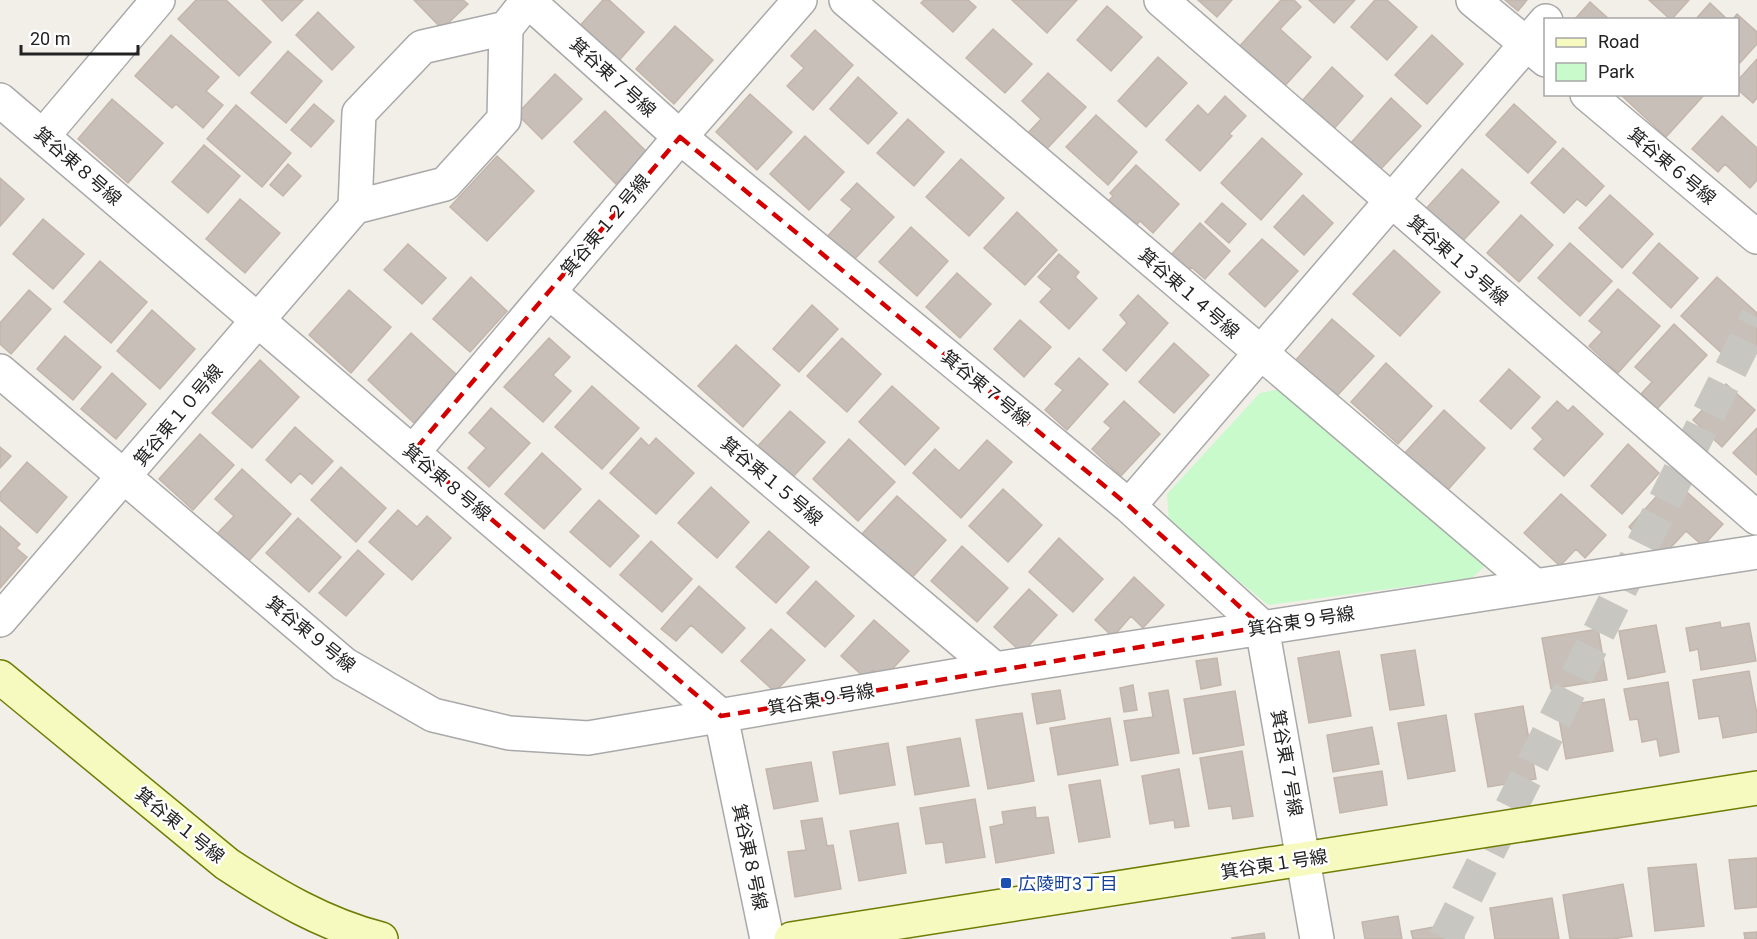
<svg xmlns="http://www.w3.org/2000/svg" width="1757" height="939" viewBox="0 0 1757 939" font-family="Roboto,'Noto Sans JP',sans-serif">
<rect width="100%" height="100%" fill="#f2efe9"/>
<path fill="#c8facc" d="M1284,388L1488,563L1472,578L1268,605L1169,523L1167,494L1260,393Z"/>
<path fill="#c7bfb8" stroke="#c4b6ab" stroke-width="1.5" d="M196,0H226L271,42L239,76L178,19Z
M262,0H303L282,21Z
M414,0H463L468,4L442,29Z
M603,0H609L644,32L616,64L577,29Z
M924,0H968L976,7L953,32L921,3Z
M1012,0H1077L1047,33Z
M1198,0H1232L1217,17Z
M1281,0H1294L1301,7L1280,29L1311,57L1282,89L1238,48Z
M1309,0H1355L1334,23Z
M1375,0H1387L1417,27L1387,60L1351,27Z
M1505,0H1527L1518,11Z
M1649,0H1689L1671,20Z
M1590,2L1610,20H1574Z
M1710,3L1728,20H1695Z
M1107,6L1142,37L1111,71L1077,40Z
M318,12L354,47L332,70L296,35Z
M1737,14L1757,32V44L1738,65V20H1732Z
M675,26L713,60L674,104L636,69Z
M993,29L1032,64L1005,93L966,58Z
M815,30L853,65L813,110L787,86L804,68L791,56Z
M171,35L219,77L206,91L223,105L203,128L176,104L172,108L135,76Z
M1432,35L1463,64L1427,104L1395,75Z
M288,51L322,81L286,123L251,93Z
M1158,57L1187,83L1146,127L1118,101Z
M1757,59V98L1753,103L1738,90V80Z
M1332,67L1363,96L1333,130L1302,101Z
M1048,73L1086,107L1044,152L1026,135L1041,119L1022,101Z
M555,74L582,99L542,139L517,114Z
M858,77L897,113L868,144L830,109Z
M750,94L792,132L757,170L716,132Z
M1620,94H1705L1666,137Z
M1225,96L1246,116L1229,134L1232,136L1200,171L1166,140L1198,105L1208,115Z
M1391,98L1421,126L1379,171L1350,144Z
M112,99L163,143L128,183L78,139Z
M314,104L334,121L311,147L291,130Z
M1514,104L1556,142L1528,173L1486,135Z
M236,105L291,153L262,187L207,139Z
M605,111L647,152L616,184L574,142Z
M1096,115L1137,152L1108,185L1066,147Z
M1722,116L1757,148V180L1750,188L1725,164L1718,172L1692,149Z
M908,119L944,152L914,186L877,153Z
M805,136L844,172L809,210L770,174Z
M1262,138L1302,174L1261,220L1221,183Z
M204,145L240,176L208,213L172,182Z
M1563,148L1604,186L1586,206L1577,199L1564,213L1531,183Z
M497,156L534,191L487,241L450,207Z
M961,159L1004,198L969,236L926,197Z
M288,164L301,176L283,196L270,185Z
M1136,165L1179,204L1153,233L1140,221L1130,232L1103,207L1113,196L1110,193Z
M1462,169L1499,202L1459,245L1423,212Z
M0,178L24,199L0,226Z
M857,183L894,217L852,262L826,238L852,209L841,200Z
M1303,195L1333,223L1304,255L1274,227Z
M1610,195L1653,234L1622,268L1579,228Z
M240,199L280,233L245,273L206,239Z
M1222,203L1246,224L1229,243L1205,222Z
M1017,212L1057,250L1025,285L984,248Z
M1521,215L1553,245L1519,282L1487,253Z
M43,219L84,254L53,289L13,254Z
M1200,223L1230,251L1205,279L1191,267L1186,273L1169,257Z
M911,227L948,261L917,296L879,262Z
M1262,239L1298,271L1265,307L1229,274Z
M1570,243L1612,281L1580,316L1538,278Z
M1659,243L1698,278L1671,308L1633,273Z
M408,244L446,278L422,304L384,270Z
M1394,250L1440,292L1400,336L1353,294Z
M1059,254L1079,272L1075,277L1097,298L1069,329L1040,302L1052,289L1038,277Z
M100,261L147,302L111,343L64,302Z
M957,273L991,304L960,338L926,307Z
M471,277L507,311L470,352L433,319Z
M1717,277L1757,313V347L1738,368L1681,316Z
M1618,289L1660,326L1618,373L1589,346L1602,332L1589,321Z
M29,290L51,309L11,354L0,344V323Z
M349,290L391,327L351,373L309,335Z
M1138,295L1168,323L1126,371L1103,350L1127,323L1120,315Z
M812,305L838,329L799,372L773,349Z
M152,310L195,349L160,389L117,351Z
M1332,319L1374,356L1335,398L1295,361Z
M1020,320L1051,347L1024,377L994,349Z
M1674,324L1707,355L1657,409L1641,394L1652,382L1635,367Z
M411,333L458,376L414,423L368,380Z
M65,336L101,367L73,400L37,369Z
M549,338L570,357L553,375L571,391L543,422L504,387Z
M842,338L881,374L847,412L807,376Z
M1174,343L1209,375L1174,413L1139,382Z
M736,345L780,385L743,427L698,386Z
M1079,358L1108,384L1067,430L1045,410L1063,390L1055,384Z
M260,360L299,397L252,448L212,413Z
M1386,363L1432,406L1398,444L1351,402Z
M1509,369L1540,397L1511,429L1480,401Z
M112,373L146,404L116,439L81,409Z
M1726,384L1755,410L1722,447L1693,420Z
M592,386L639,428L602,469L555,427Z
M892,386L939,428L905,465L859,422Z
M1124,401L1160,434L1121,476L1092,449L1111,428L1104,422Z
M1557,401L1568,411L1573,406L1603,434L1564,476L1534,449L1543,439L1532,428Z
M491,408L530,443L489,487L468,468L486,448L469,433Z
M1444,410L1485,448L1446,492L1404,454Z
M790,411L825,442L792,478L757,447Z
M295,427L333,461L312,484L300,473L291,483L266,460Z
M1757,428V475L1733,453Z
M200,434L234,465L193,510L159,479Z
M641,438L649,446L656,438L694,473L656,514L610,473Z
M849,439L895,482L858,521L813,479Z
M987,440L1012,462L961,518L913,473L935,449L959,471Z
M1628,444L1659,473L1622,514L1591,486Z
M0,447L11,456L0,468Z
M542,453L581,489L544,529L505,494Z
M27,462L67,497L37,533L0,500V493Z
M341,467L386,508L356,542L311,500Z
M242,469L291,514L245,565L214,537L234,516L215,499Z
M1672,479L1723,524L1703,546L1686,531L1662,557L1629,527Z
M711,487L749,522L717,558L678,523Z
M1003,489L1042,525L1008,562L969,526Z
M1561,494L1606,535L1585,558L1576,549L1560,566L1524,533Z
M897,496L946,540L910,580L861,535Z
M599,500L639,536L610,567L570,532Z
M398,510L417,527L427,516L451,538L412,580L369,542Z
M298,518L341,557L309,592L266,553Z
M0,526L20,544L16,548L27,557L0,588Z
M769,531L809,567L776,603L736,567Z
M1059,538L1103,579L1073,612L1029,572Z
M651,541L692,579L662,612L620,575Z
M962,546L1008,588L977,622L931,581Z
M358,550L384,574L346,616L319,593Z
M1134,577L1164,605L1143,628L1131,616L1113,637L1095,620Z
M816,581L854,616L825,647L787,613Z
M699,586L745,628L722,653L691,625L676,641L661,629Z
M1029,589L1057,615L1022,653L994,627Z
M874,620L909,651L883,679L873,670L866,679L841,656Z
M1720,622L1721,628L1749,623L1756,661L1701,670L1698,649L1690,651L1686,628Z
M1656,625L1665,672L1628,679L1619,631Z
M771,629L805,660L775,692L741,661Z
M1598,629L1607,680L1551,689L1542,638Z
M1415,650L1424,705L1390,710L1381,655Z
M1339,651L1351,716L1309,723L1298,658Z
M1217,658L1221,685L1201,689L1196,661Z
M1749,671L1757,714V732L1723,738L1719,716L1699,719L1693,680Z
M1668,682L1679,752L1660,756L1657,739L1642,742L1638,719L1630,720L1624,689Z
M1133,685L1137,710L1124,712L1120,688Z
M1060,690L1065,719L1037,724L1032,694Z
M1168,690L1179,753L1131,761L1124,721L1153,717L1149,693Z
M1235,691L1244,745L1193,754L1184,699Z
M1604,699L1613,751L1566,759L1557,707Z
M1523,706L1536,779L1488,787L1475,714Z
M1022,713L1034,781L988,789L976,720Z
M1446,715L1455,771L1408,779L1398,723Z
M1110,718L1118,765L1058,775L1050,728Z
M1372,727L1379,764L1333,772L1327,735Z
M960,738L969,786L915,795L907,747Z
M888,743L895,785L840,794L833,752Z
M1242,751L1253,816L1233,819L1231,806L1209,809L1200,758Z
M811,762L818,801L774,809L766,769Z
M1179,769L1189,826L1175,828L1174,820L1150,824L1142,776Z
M1382,771L1387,805L1340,813L1334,778Z
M1100,780L1110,837L1079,842L1069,785Z
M975,799L985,857L946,863L943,842L926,844L920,808Z
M1035,807L1036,818L1048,817L1054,853L996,863L990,827L1004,824L1002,812Z
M822,818L827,846L833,845L841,889L795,897L788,852L806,850L801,821Z
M898,823L906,873L859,881L850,831Z
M1757,858V907L1735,909L1729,860Z
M1696,864L1704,926L1655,931L1648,868Z
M1623,884L1632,936L1612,939H1570L1563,895Z
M1552,898L1559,939H1495L1490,908Z
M1398,916L1402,939H1365L1362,922Z
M1461,922L1464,939H1413L1411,931Z
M1757,932V939H1745L1744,933Z
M1264,933L1265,939H1233L1232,938Z"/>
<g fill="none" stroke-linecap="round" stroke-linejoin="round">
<path stroke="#c8c6c1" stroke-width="33" stroke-dasharray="33 16" stroke-linecap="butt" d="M1445,939L1757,317"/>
<g stroke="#a9a9a9" stroke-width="36">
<path id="street" d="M527,0L680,137L1129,506L1262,627L1317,939
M846,0L1534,585
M1161,0L1757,518
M1473,0L1546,60
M1587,94L1757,237
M0,100L721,716L767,939
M43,136L158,0
M355,207L359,113L422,47L506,28
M549,292L995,669
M0,371L344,664L433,715L509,733L588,738L995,669L1757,552
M413,452L680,137L800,0
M1129,506L1546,21
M0,620L355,207L445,184L504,119L506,28L528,0"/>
</g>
<g stroke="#707d05" stroke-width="36">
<path id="secondary" d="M0,677L227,864C274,895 325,925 381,939
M791,939L1757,788"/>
</g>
<use href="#street" stroke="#fff" stroke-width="33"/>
<use href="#secondary" stroke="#f7fabf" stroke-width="33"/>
</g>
<path fill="none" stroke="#d40000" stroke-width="4.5" stroke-dasharray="12 8" stroke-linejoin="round" d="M680,137L1129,506L1262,627L721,716L413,452Z"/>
<rect fill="#1a4fb4" stroke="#fff" stroke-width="2" x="1000" y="877" width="12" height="12" rx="3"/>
<g text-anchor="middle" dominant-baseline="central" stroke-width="5" stroke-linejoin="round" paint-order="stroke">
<g font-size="18" fill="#222" stroke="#fff">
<text transform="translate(613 77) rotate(42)">箕谷東７号線</text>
<text transform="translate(78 166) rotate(41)">箕谷東８号線</text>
<text transform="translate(1672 166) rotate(40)">箕谷東６号線</text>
<text transform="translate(605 225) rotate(-50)">箕谷東１２号線</text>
<text transform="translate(1458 260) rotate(41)">箕谷東１３号線</text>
<text transform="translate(1189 293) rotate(41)">箕谷東１４号線</text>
<text transform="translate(986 388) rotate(39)">箕谷東７号線</text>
<text transform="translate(178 415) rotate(-50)">箕谷東１０号線</text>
<text transform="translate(772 481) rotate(40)">箕谷東１５号線</text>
<text transform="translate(447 482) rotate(40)">箕谷東８号線</text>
<text transform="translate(1301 621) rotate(-9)">箕谷東９号線</text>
<text transform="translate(311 634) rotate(39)">箕谷東９号線</text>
<text transform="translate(821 699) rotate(-10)">箕谷東９号線</text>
<text transform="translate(1287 763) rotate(80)">箕谷東７号線</text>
<text transform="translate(180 825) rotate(39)">箕谷東１号線</text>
<text transform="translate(750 857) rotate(78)">箕谷東８号線</text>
<text transform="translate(1274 864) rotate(-9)">箕谷東１号線</text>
</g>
<g font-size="18" fill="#164399" stroke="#fff" text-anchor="start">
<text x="1018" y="883">広陵町3丁目</text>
</g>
</g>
<rect x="1544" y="18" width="195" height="78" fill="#ffffff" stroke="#a7a7a7" stroke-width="1.5"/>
<rect x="1556" y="38" width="30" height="9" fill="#f7fabf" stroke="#a7a7a7" stroke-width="1.5"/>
<text x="1598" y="48" font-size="18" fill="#222222">Road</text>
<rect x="1556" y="63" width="30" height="18" fill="#c8facc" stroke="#a7a7a7" stroke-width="1.5"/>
<text x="1598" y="78" font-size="18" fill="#222222">Park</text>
<path d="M21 45v9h117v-9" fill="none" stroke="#222222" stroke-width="3"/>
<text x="30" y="45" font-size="18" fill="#222222" stroke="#ffffff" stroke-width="4.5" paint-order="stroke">20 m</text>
</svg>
